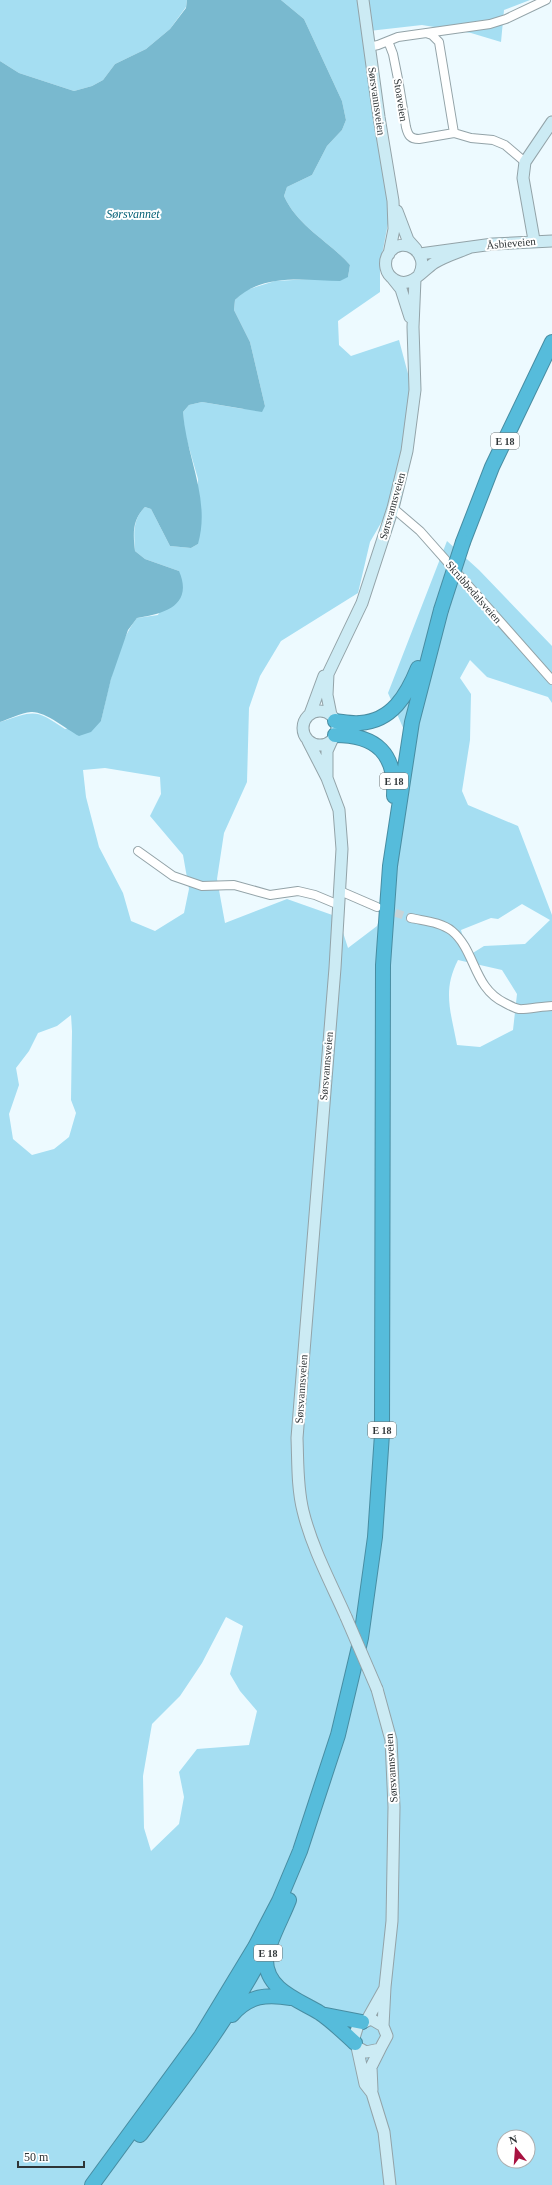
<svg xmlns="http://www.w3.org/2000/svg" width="552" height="2185" viewBox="0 0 552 2185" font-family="'Times New Roman',serif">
<rect width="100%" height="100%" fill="#edfaff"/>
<path fill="#a5def2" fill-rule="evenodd" d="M0,0H187L186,7L170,29L146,49L115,64L103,80L92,86L74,91L19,73L0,61Z
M281,0H530L504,10L501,42L471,33L422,25L369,31L390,213L380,265V292L338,321L339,345L351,356L399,340L411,385L400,490L370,542L358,593L281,641L260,676L249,708L247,782L224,833L217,879L225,923L287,899L338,917L348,948L377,926L390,887L407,737L388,693L447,541L479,570L552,646V703L548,697L487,677L470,660L460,678L471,694L470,740L462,791L468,805L518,826L552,915V2185H0V722C35,711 34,708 65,729L101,721C109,689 116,644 137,618L158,615L179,571L145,559L135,551C134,534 132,520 145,507L151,509L170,546L191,548L198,544V479L184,430L183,412L189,405L202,402L243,409L265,406L250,342L234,310L235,300L246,290L275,281L348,277L350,265C329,241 298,227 284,196L287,187L312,175L327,146L342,130L346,120L342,101L304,19ZM105,768L160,777L161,794L150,816L183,855L189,889L184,913L155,931L131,921L123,893L99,847L86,797L83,770ZM522,904L550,920L525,944L484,946L468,956L461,930L491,918L498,919ZM458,960L502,970L517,994L513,1030L480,1047L457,1045C451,1012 442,991 458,960ZM71,1015L72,1031L71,1100L76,1113L69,1137L54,1149L32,1155L13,1139L9,1114L19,1085L16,1068L29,1051L38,1033L57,1026ZM226,1617L243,1626L230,1674L240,1691L257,1711L249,1745L197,1749L179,1772L184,1797L179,1824L151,1851L144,1828L143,1776L152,1724L180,1696L202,1663ZM504,2137H528V2161H504Z"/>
<path fill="#79b9cf" d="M187,0H281L304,19L342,101L346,120L342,130L327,146L312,175L287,187L284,196C298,227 329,241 350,265L348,277L340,281C305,280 262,273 235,300L234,310L250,342L265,406L262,412L202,402L189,405L183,412C186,457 211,499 198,544L191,548L170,546L151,509L145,507C132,520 133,534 135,551L145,559L179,571C194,606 163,614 137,618L128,630L111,679L101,721L91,732L79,736C66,729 45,711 31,712C21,713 9,719 0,722V61L19,73L74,91L92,86L103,80L115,64L146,49L170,29L186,8Z"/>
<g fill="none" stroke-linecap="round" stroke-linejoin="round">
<path stroke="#c7d3d7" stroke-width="8" stroke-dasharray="8 4" stroke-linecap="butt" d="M384,909L411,918"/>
<g stroke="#93a3a8" stroke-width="10">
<path id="street" d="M388,41L393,54L398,79L406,127C408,135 410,139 419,139L454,133L439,42L432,35L426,33
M369,47L378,45L398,37L490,24L506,19L546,0
M454,133L471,138L493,140L505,145L525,162
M393,508L420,531L552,680
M138,851L173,876L202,886L234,885L270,895L298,891L315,895L339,905
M340,891L377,907
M411,918C424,921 441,922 452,931C476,951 473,988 505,1003C509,1005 514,1008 519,1009C524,1010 544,1006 552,1006"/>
</g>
<g stroke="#93a3a8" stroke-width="13">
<path id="secondary" d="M363,0L379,117L393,201L394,229L389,254
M397,211L408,240L416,249
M534,240L523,178L525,162L552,122
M420,254L493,244L552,241
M419,275C431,253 403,234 389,253C386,257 385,263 386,268C387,273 390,277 395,280C411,289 422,271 434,263C445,256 459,252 471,247
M393,279L401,289L410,317
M303 728a17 17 0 1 1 34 0a17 17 0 1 1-34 0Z
M310,714L324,676
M331,715L327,695L328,674L362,603L393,508L407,451L415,390L413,327L415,279
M308,741L327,778L339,810L342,849L335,968L297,1438C298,1462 297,1487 303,1511C312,1548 331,1583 346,1617
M327,777V751L332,740
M377,1689L391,1740L394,1807L392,1921L385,1987L383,2026
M367,2020L385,1988
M357,2047L366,2052L380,2049L387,2036L383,2026L371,2019L358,2025L354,2038L357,2047L365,2084L372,2093L384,2132L390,2185
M372,2090L371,2067L380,2049"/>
</g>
<g stroke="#488da2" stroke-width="16">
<path id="highway" d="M463,542L492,467L552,342
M335,721C344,722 352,724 360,723C392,721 407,695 418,668
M335,735C377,735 396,754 394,796
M289,1900C284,1914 266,1947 266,1960C266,1990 299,2000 320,2013C332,2021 344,2033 355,2043
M232,2015C249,1995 267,1994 291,1998
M326,2015L362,2022
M140,2135C188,2072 237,2008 272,1936
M92,2185L201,2036L255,1947L279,1901L300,1851L338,1735L361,1638L375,1537L382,1434L383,965L390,866L412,722L441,610"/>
</g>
<use href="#street" stroke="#fff" stroke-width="8"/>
<use href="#secondary" stroke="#ccebf4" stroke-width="11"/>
<use href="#highway" stroke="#56bcdb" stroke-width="14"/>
<g stroke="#93a3a8" stroke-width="13" stroke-linecap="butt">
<path id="secondary-bridge" d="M346,1617L377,1689"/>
</g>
<g stroke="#488da2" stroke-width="16" stroke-linecap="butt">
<path id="highway-bridge" d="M441,610L463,542"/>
</g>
<use href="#secondary-bridge" stroke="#ccebf4" stroke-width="11"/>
<use href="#highway-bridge" stroke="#56bcdb" stroke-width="14"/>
</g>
<g text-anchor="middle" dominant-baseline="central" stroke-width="4" stroke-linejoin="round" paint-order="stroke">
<g fill="#fff" stroke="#6d7273" stroke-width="1">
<rect x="491" y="433" width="28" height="16" rx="3"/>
<rect x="380" y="773" width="28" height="16" rx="3"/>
<rect x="368" y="1422" width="28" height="16" rx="3"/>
<rect x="254" y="1945" width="28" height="16" rx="3"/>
</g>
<g font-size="10" font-weight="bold" fill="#2f3537">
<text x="505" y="441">E 18</text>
<text x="394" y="781">E 18</text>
<text x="382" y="1430">E 18</text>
<text x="268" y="1953">E 18</text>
</g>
<g font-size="11" fill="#2f3537" stroke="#fff">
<text transform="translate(401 100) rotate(81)">Stoaveien</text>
<text transform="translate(377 101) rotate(82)">Sørsvannsveien</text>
<text transform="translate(511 243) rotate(-5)">Åsbieveien</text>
<text transform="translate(392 506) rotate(-74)">Sørsvannsveien</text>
<text transform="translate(474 592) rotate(49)">Skrubbedalsveien</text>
<text transform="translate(326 1066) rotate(-85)">Sørsvannsveien</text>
<text transform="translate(301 1389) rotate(-86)">Sørsvannsveien</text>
<text transform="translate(391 1768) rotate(-94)">Sørsvannsveien</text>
</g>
<g font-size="12" font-style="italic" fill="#056177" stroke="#fff">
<text x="133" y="214">Sørsvannet</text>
</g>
</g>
<g transform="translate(516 2149) rotate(343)"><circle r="19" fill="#ffffff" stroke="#acaeaf"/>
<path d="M0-3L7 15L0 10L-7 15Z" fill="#a81241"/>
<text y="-6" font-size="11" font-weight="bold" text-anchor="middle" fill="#2f3537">N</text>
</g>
<path d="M18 2161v6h66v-6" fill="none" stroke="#2f3537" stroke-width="2"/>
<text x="24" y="2161" font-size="12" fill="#2f3537" stroke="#ffffff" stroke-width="3" paint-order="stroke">50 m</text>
</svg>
